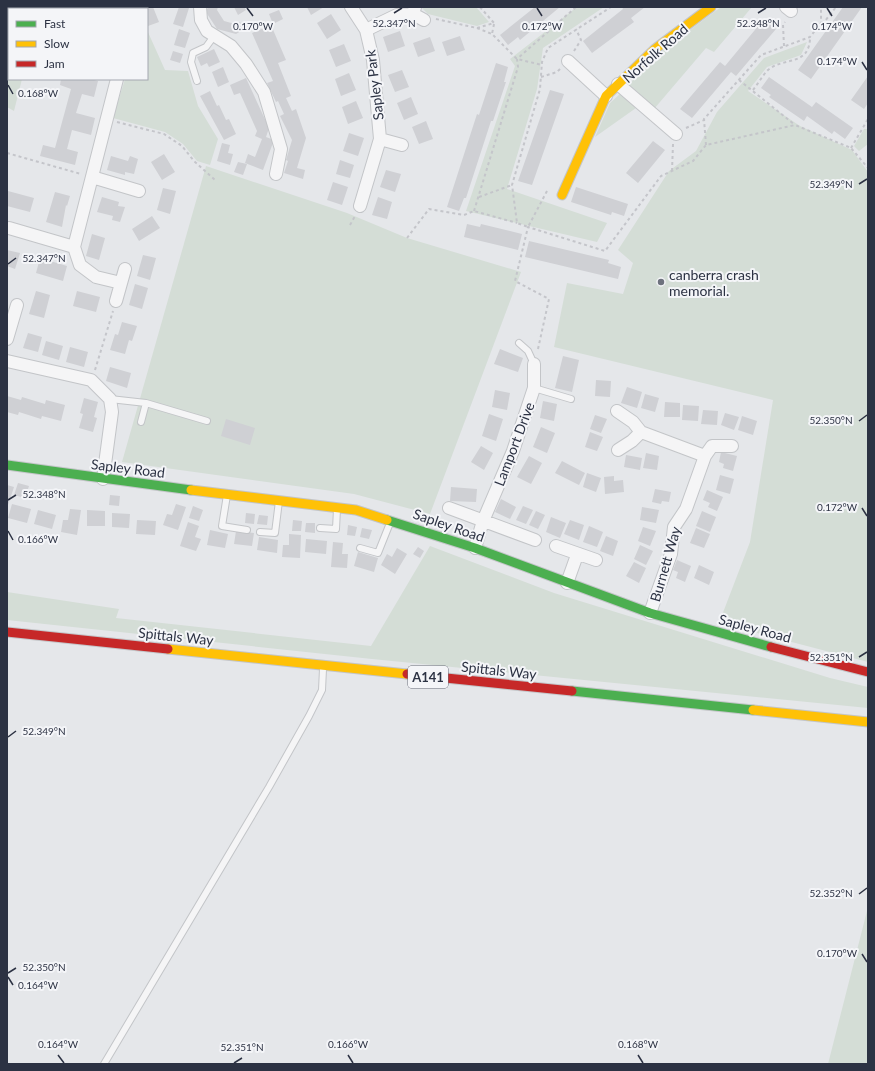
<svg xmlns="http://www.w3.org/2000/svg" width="875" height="1071" viewBox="0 0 875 1071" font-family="Lato,sans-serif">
<rect width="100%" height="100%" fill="#e5e7ea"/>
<path fill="#d4ddd6" d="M421,7H476L489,22L477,26L428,14Z
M577,7H604L543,48L537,89L507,189L607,223L597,242L466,211L515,66L510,59Z
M721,7H752L714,52L706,48L654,109L627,86L662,51Z
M7,24L9,25V79H22L14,111L7,107Z
M147,30L165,70L188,71L198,106L218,139L210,165L197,161L183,144L165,132L113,118L125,79H147Z
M807,42L801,55L767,67L748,91L800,126L852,150L868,172V662L719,623L750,542L773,400L554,347L567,283L623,294L633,263L618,250L669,171L696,151L717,112L764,58Z
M620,94L636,108L595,137L610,103Z
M864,129H868V144L859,151L854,146Z
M206,166L347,213L407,238L521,272L430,514L354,494L122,462Z
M430,546L554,593L830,678L868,687V708L372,659L7,620V592L119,609L116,618L371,646Z
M868,907V1064H828Z"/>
<path fill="#cfd0d4" d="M141,7H153L159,22L148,26L147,9H142Z
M179,7L189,8L183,27L173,24Z
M208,7H218L217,10L224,21L235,24L240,22L244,29L236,34L217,29L206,12Z
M234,7H244L246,10L238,15Z
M307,7H324L311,15Z
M535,7H560L520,40L518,37L508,45L500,35Z
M622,7H645L631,18L634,22L592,53L583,41L623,9Z
M843,7H862L811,79L798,70Z
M279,10L283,19L273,24L269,14Z
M331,14L341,30L327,39L317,23Z
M764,19L776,29L736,76L731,72L692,118L680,109L720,62L725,66Z
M271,25L286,60L278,63L291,96L286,98L292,111L296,109L306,138L297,168L305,170L303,179L284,173L288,161L286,160L292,140L280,116L284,114L278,101L276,102L267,83L273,81L252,33Z
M179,29L190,33L185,48L174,45Z
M400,31L405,46L388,52L383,37Z
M460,36L465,50L447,56L442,42Z
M430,37L435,51L418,57L413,43Z
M344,44L351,61L336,67L329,50Z
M214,49L220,62L209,67L207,63L201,66L197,57Z
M173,51L183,54L180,63L170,60Z
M496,63L508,67L504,82H506L493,121H491L466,198H464L459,211L447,207L477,114L479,115Z
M223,67L229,82L218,87L212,72Z
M402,70L409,87L395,92L388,75Z
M349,73L356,90L341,96L335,79Z
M868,76V103L864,109L851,100Z
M769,77L812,107L816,102L853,128L845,139L834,131L832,134L807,116L804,121L769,97L771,95L761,88Z
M246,78L269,128L266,137L274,140L263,170L245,163L248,154L255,157L262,139L255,136L257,131L240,93L234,95L230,85Z
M61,79H90L98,81L94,97L82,94L76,113L95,118L91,135L72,130L67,149L78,152L75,165L40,156L43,145L55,148L71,89L60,85Z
M550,90L564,94L532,185L518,181Z
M210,91L217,106L219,105L226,120L229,119L236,134L224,140L200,96Z
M411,97L418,114L404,120L397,103Z
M356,101L363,118L348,124L342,107Z
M426,121L433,139L419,144L412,127Z
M349,133L364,138L358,156L343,151Z
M653,141L665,150L638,183L626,173Z
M222,143L230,145L228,153L233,154L230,165L217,161Z
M164,154L175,172L162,180L151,162Z
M111,156L128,161L130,156L138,159L134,174L125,172V175L107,170Z
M340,160L354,165L350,178L336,174Z
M238,162L247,164L243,175L234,172Z
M386,170L401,174L395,192L380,187Z
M333,182L348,187L342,205L327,200Z
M576,187L628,204L624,216L612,212L611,215L571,202Z
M163,188L176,191L170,214L157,210Z
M8,191L34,198L30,212L7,206Z
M55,192L70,196L67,206L66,205L62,227L46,222Z
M102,197L119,202L118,206L125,207L120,222L112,220L113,216L97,212Z
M378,197L392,202L387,219L372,215Z
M152,216L160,228L139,241L132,229Z
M467,224L480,227L481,224L522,234L518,250L464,237Z
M92,234L105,238L99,260L86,256Z
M529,241L609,260L608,263L621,267L618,279L525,257Z
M7,250L20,253L15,269L7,266Z
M143,255L156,258L150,280L137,276Z
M40,258L67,266L63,281L36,273Z
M135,284L148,288L142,309L129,305Z
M36,291L50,295L44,318L29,314Z
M77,291L100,297L96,312L73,306Z
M122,322L137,326L132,341L129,340L125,354L110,350L115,334L118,335Z
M28,333L42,337L38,352L23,348Z
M46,341L63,346L59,360L42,355Z
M70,347L88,352L84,367L66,362Z
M500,349L523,358L518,372L494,364Z
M563,356L579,360L572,392L555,388Z
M110,367L131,373L127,388L106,381Z
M596,380L611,381L610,397L595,396Z
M627,387L642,392L637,408L621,403Z
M495,390L510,393L507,410L492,407Z
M645,394L659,398L655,412L641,408Z
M7,396L21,400L22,397L45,404L46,400L65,405L61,421L42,416L41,419L19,412L18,415L7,412Z
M84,398L98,402L94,417L97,418L93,432L79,428L83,414L80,413Z
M543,401L557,404L554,421L540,418Z
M665,402L680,403V417H664Z
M683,405L699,406L698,421L682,420Z
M703,410L718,411L717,425L701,424Z
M725,413L739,417L734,430L721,425Z
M489,414L503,419L496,441L482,436Z
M595,415L607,419L601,433L590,429Z
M742,416L757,421L753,435L738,430Z
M226,419L255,428L250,445L221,436Z
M541,427L555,433L547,453L533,447Z
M590,432L603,437L597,451L585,447Z
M481,446L493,453L484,470L471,462Z
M721,452L737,456L733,471L723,468L724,464L719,462Z
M646,453L659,456L657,470L643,468Z
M626,455L642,458L640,470L624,467Z
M529,456L542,463L531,484L517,477Z
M562,461L585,473L579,485L555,473Z
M587,473L601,478L596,492L583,487Z
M720,475L734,479L730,494L716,490Z
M614,476V481L623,480L624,492L605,494L604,477Z
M18,483L29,486L25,498L14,495Z
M7,485L14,487L7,508Z
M451,487L477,489L476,502L450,501Z
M655,489L671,492L669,502L662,501L661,504L652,502Z
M707,490L723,497L717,511L708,507L710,503L703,500Z
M110,495L120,496L119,506L109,505Z
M501,499L516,507L510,519L495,512Z
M12,504L31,509L27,523L8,518Z
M176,504L186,507L178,530L163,525L167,514L172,515Z
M193,506L203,510L199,521L189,518Z
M523,506L533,510L526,524L516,520Z
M642,507L659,510L656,523L640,520Z
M70,509L81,510L77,535L61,532L63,520H68Z
M38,510L56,515L52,529L34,524Z
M87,510L105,511V526H87Z
M536,511L545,515L538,529L529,525Z
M702,511L716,517L710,532L696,526Z
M112,513L130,514L129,528L112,527Z
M246,513L255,514L254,524L245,523Z
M259,515L268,516L267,525L257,524Z
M551,517L566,523L560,538L546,532Z
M137,520L156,521L155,535L136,534Z
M293,520L302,521L301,531H292Z
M570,520L584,525L579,540L564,534Z
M188,522L199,526L195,537L201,539L196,551L180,546Z
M306,523H315V533L305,532Z
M348,525L357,527L355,536L347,535Z
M589,526L603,532L597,547L583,542Z
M643,527L656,531L650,546L638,541Z
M362,528L372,530L369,539L360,537Z
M696,528L710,534L704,548L690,543Z
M210,530L228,534L225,548L207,545Z
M236,531L254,533L252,546L234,544Z
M289,534L301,535L300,558L282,557L283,545H289Z
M606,536L618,541L613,556L600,551Z
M259,537L278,540L277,553L257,550Z
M306,539L327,541L326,554L305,552Z
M333,542L343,543L342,554H348L347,568L331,567Z
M640,545L653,551L646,565L634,559Z
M418,547L424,551L420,558L413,554Z
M397,548L407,554L395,574L381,565L387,554L392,557Z
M358,552L378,558L374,572L354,566Z
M677,560L691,566L685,582L676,578L678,572L673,570Z
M634,562L646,568L639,583L626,576Z
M699,565L714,572L709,585L694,578Z"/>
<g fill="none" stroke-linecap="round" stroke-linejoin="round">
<g stroke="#c3c5c8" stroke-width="8">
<path id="lane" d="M197,81L191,62L193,53L206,47L214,36
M519,343L528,351L534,364
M534,388L571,399
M110,399L146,403L207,421
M141,422L146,403
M227,495L222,526L247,530
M320,528L336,529L337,509
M260,532L275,533L279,501
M360,548L378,553L390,523
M104,1064L269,787L309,716L322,690L323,669"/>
</g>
<g stroke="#c3c5c8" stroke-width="14">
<path id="street" d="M125,7L126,9
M200,7L201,20L207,31L231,46L246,64L264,92L281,149L276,174
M351,7L366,30L373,60L380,139L360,206
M415,7L413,14L424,20
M786,7L791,11
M366,30L397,15L413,14
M568,61L606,96
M117,79L74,247L80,265L96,277L121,283
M618,84L676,134
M380,139L402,145
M92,177L139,191
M9,228L74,247
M116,301L125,269
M7,339L17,305
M7,361L91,380L110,399L112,412L103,479
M617,411L633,422L641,432L632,441L618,450
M641,432L705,456
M449,508L535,540
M556,546L596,560
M475,548L483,521L513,451L534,388V364
M567,583L577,555
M650,613L671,554L674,527L686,509L705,456L712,446H732"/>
</g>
<g stroke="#c3c5c8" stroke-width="11">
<path id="fast" d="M7,465L191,490
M387,520L475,548L650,613L771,647
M572,691L753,710"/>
</g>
<g stroke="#c3c5c8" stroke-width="11">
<path id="slow" d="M562,195L606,96L655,49L711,7
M191,490L356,510L387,520
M168,649L407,674
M753,710L868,722"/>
</g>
<g stroke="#c3c5c8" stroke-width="11">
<path id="jam" d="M7,632L168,649
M771,647L868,672
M407,674L572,691"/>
</g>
<path stroke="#c4c5ca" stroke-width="2" stroke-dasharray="3 3" stroke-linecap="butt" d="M436,19L477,28L494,23L480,7
M821,23L825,21L836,7
M494,24L492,34L517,59L542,65
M477,28L492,34
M784,46L783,25L785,22
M574,51L581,40L576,29
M541,77L557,72L560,69
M739,80L795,125
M753,90C758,84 762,76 768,70C782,57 810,67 810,37
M117,122L164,134L182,146L194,161L215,180
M686,128L704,120
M706,145L704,119L761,55L810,37L821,23V7
M851,148L868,119
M7,153L81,174
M672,171L673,144
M547,191L528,227L517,223L512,185L540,89L542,62L548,48L611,7
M479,197L512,185
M474,211L518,67L517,59L576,7
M350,225L355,216
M407,238L429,209L464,215L474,211L517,223
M538,349L549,299L515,281L528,227L605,251L661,176L693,161L706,145L795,125L851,148L868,168
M95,370L113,311"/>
<use href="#lane" stroke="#f5f5f6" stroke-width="6"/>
<use href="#street" stroke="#f5f5f6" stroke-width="12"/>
<use href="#fast" stroke="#4caf50" stroke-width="9"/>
<use href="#slow" stroke="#ffc107" stroke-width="9"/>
<use href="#jam" stroke="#c62828" stroke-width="9"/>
</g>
<path fill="none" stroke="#2c3243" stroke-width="1.5" d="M247,8L253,16M537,8L542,16M827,8L832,16M394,13L402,8M758,13L766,8M862,62L867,70M8,85L13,94M859,184L867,179M8,264L16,258M859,421L867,415M8,500L16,495M862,508L867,516M8,531L13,540M859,657L867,652M8,737L16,731M859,894L867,888M862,954L867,962M8,973L16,968M8,977L13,985M58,1055L64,1063M348,1055L353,1063M638,1055L643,1063M234,1063L242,1058"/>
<circle fill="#6d717d" stroke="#f4f5f8" stroke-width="1.5" cx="661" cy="282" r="4"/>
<g text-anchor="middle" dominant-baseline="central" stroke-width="4" stroke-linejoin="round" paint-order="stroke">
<rect fill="#f4f5f8" stroke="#686c79" stroke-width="1" x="408" y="666" width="40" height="22" rx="3"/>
<g font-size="13" font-weight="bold" fill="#2c3243">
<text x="428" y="677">A141</text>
</g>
<g font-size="14" fill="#2c3243" stroke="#f4f5f8">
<text transform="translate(655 53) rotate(-41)">Norfolk Road</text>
<text transform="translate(374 85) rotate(-97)">Sapley Park</text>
<text transform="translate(514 444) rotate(-69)">Lamport Drive</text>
<text transform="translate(128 468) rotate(7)">Sapley Road</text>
<text transform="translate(449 525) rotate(19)">Sapley Road</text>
<text transform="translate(665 564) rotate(-74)">Burnett Way</text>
<text transform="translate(755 628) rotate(15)">Sapley Road</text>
<text transform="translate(176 636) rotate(6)">Spittals Way</text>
<text transform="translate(499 670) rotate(6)">Spittals Way</text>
</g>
<g font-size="14" fill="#2c3243" stroke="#f4f5f8" text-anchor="start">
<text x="669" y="274">canberra crash<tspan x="669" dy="16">memorial.</tspan></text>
</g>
</g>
<g font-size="10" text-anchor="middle" fill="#2c3243" stroke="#f4f5f8" stroke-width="4" stroke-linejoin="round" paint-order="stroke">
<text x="394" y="27">52.347°N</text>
<text x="758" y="27">52.348°N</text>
<text x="253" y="30">0.170°W</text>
<text x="542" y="30">0.172°W</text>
<text x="832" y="30">0.174°W</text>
<text x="837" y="65">0.174°W</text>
<text x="38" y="97">0.168°W</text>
<text x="831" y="188">52.349°N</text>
<text x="44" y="262">52.347°N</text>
<text x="831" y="424">52.350°N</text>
<text x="44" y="498">52.348°N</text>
<text x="837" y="511">0.172°W</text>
<text x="38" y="543">0.166°W</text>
<text x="831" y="661">52.351°N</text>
<text x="44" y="735">52.349°N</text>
<text x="831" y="897">52.352°N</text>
<text x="837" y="957">0.170°W</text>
<text x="44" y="971">52.350°N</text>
<text x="38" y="989">0.164°W</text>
<text x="58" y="1048">0.164°W</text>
<text x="348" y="1048">0.166°W</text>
<text x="638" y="1048">0.168°W</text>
<text x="242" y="1051">52.351°N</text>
</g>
<rect width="875" height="1071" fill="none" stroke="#2c3243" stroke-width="16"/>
<rect x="8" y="8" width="140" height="72" fill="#f4f5f8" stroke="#a4a7b0"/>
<rect x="16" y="21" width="20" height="6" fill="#4caf50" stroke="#a4a7b0"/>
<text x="44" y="28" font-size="12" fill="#2c3243">Fast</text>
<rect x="16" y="41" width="20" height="6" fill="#ffc107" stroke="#a4a7b0"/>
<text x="44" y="48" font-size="12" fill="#2c3243">Slow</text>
<rect x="16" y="61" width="20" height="6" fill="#c62828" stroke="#a4a7b0"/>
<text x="44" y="68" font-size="12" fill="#2c3243">Jam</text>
</svg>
